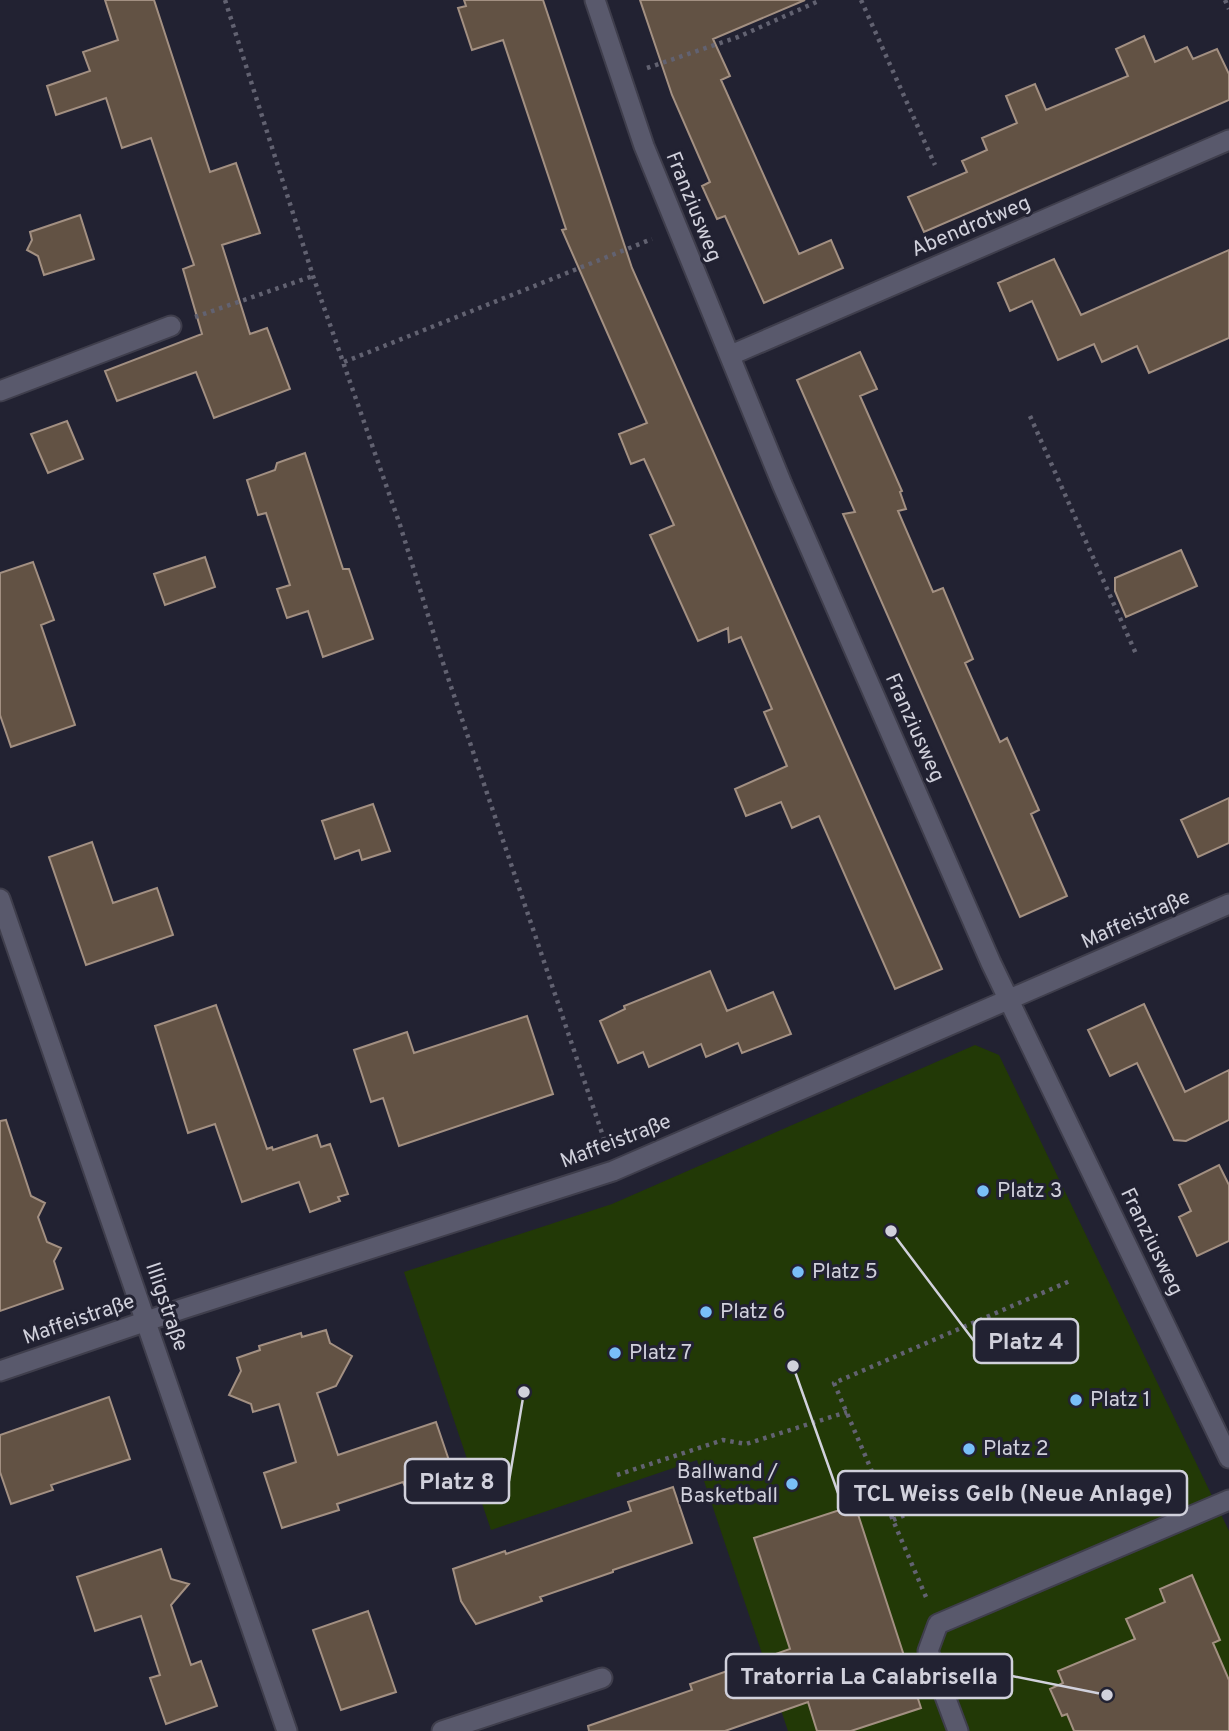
<svg xmlns="http://www.w3.org/2000/svg" width="1229" height="1731" viewBox="0 0 1229 1731" font-family="Overpass,sans-serif">
<rect width="100%" height="100%" fill="#222232"/>
<path fill="#223906" d="M975,1045L999,1055L1229,1531V1731H788L697,1460L491,1530L404,1272L612,1204Z"/>
<path fill="#625244" stroke="#a39082" stroke-width="2" d="M105,0H154L210,172L236,163L260,233L222,245L250,334L267,328L290,389L214,418L196,372L117,401L105,371L202,334L183,269L194,265L151,138L122,148L106,98L56,115L47,86L90,71L83,52L118,40Z
M464,0H543L632,268L942,969L895,989L819,816L792,828L781,802L746,816L735,789L787,766L764,712L772,709L741,637L729,642L728,628L698,641L650,535L674,525L644,459L631,464L619,434L647,423L562,230L566,229L503,40L472,50L458,8L466,6Z
M640,0H805L713,39L730,76L721,80L799,254L831,240L843,268L764,303L725,216L717,219L702,186L710,182L672,95Z
M1144,36L1155,62L1187,47L1193,59L1217,49L1229,74V100L924,232L908,197L967,172L962,161L987,150L982,138L1017,123L1006,96L1035,84L1046,110L1128,76L1116,49Z
M80,215L94,259L44,275L38,256L27,250L32,240L30,232Z
M1229,250V338L1149,373L1137,346L1102,362L1094,344L1058,360L1032,301L1010,311L998,283L1054,259L1081,315Z
M860,352L877,389L860,396L902,491L900,492L906,509L898,511L933,592L943,588L973,659L965,663L1000,742L1007,738L1039,810L1031,814L1067,896L1020,917L843,514L855,512L797,380Z
M67,421L83,459L48,473L31,434Z
M305,453L343,569H349L373,639L323,657L308,611L287,618L277,589L290,585L266,513L258,515L247,480L275,470L277,463Z
M1181,550L1197,586L1126,617L1115,591V578Z
M205,557L215,587L165,605L154,574Z
M33,562L54,620L41,625L75,725L11,747L0,715V573Z
M1229,798V843L1198,857L1181,820Z
M373,804L390,851L362,860L359,850L335,859L322,821Z
M92,842L113,903L157,888L173,935L86,965L49,857Z
M710,971L727,1011L773,992L791,1034L742,1053L738,1043L706,1057L701,1044L649,1067L643,1052L618,1063L600,1021L625,1009L624,1006Z
M1144,1004L1185,1092L1229,1070V1120L1186,1141L1174,1140L1137,1063L1110,1076L1088,1030Z
M216,1005L267,1149L272,1147L273,1150L317,1135L321,1147L330,1144L348,1194L338,1197L340,1201L310,1212L299,1182L242,1202L215,1124L188,1133L155,1026Z
M527,1016L553,1094L399,1146L383,1098L371,1102L354,1050L407,1032L414,1053Z
M6,1120L31,1196L45,1203L38,1217L47,1242L61,1248L54,1261L63,1289L0,1311V1121Z
M1219,1165L1229,1185V1241L1197,1256L1179,1217L1191,1211L1179,1185Z
M326,1330L330,1343L352,1356L336,1386L317,1393L338,1455L436,1422L458,1487L412,1502L403,1482L337,1504L339,1510L282,1528L264,1473L296,1462L279,1404L253,1412L251,1404L229,1395L241,1371L237,1358L260,1350L259,1346L301,1333L302,1337Z
M109,1397L130,1459L51,1485L53,1490L11,1504L0,1472V1435Z
M673,1487L692,1543L613,1570V1572L540,1597L542,1601L476,1624L461,1601L453,1569L505,1551L506,1554L631,1511L628,1502Z
M855,1505L921,1708L851,1731H817L808,1702L725,1731H589L588,1726L692,1690L690,1684L790,1649L754,1538Z
M161,1549L171,1579L189,1584L171,1605L191,1665L201,1661L217,1706L166,1724L150,1678L160,1675L141,1616L95,1631L77,1577Z
M1192,1575L1220,1640L1213,1643L1229,1680V1731H1074L1067,1714L1062,1716L1050,1689L1063,1683L1058,1671L1135,1639L1126,1619L1165,1602L1160,1589Z
M368,1611L396,1692L341,1710L313,1630Z"/>
<g fill="none" stroke-linecap="round" stroke-linejoin="round">
<g stroke="#3f3e4c" stroke-width="23">
<path id="service" d="M0,391L171,326
M442,1731L602,1678
M958,1731L928,1651L938,1624L1229,1500"/>
</g>
<g stroke="#3f3e4c" stroke-width="23">
<path id="minor" d="M595,0L644,146L782,484L991,963L1229,1458
M731,355L1229,140
M0,899L287,1731
M0,1371L182,1309L613,1171L1229,904"/>
</g>
<path stroke="#626271" stroke-width="4.5" stroke-dasharray="3.5 5" stroke-linecap="butt" d="M225,0L313,276L400,525L441,657L606,1145
M861,0L935,165
M1225,0L1229,9
M647,68L738,37L821,0
M195,317L313,276
M344,362L652,239
M1030,416L1137,656
M617,1475L723,1440L746,1444L847,1412
M893,1520L934,1503
M926,1597L834,1383L1070,1281"/>
<use href="#service" stroke="#59596c" stroke-width="19"/>
<use href="#minor" stroke="#59596c" stroke-width="19"/>
</g>
<g fill="#79bff8" stroke="#222232" stroke-width="2.5">
<circle cx="983" cy="1191" r="7"/>
<circle cx="798" cy="1272" r="7"/>
<circle cx="706" cy="1312" r="7"/>
<circle cx="615" cy="1353" r="7"/>
<circle cx="1076" cy="1400" r="7"/>
<circle cx="969" cy="1449" r="7"/>
<circle cx="792" cy="1484" r="7"/>
</g>
<g text-anchor="middle" dominant-baseline="central" stroke-width="6" stroke-linejoin="round" paint-order="stroke">
<g font-size="21" fill="#d1d1dc" stroke="#222232">
<text transform="translate(693 207) rotate(68)">Franziusweg</text>
<text transform="translate(971 227) rotate(-23)">Abendrotweg</text>
<text transform="translate(914 728) rotate(66)">Franziusweg</text>
<text transform="translate(1136 920) rotate(-24)">Maffeistraße</text>
<text transform="translate(616 1142) rotate(-21)">Maffeistraße</text>
<text transform="translate(1151 1242) rotate(64)">Franziusweg</text>
<text transform="translate(166 1307) rotate(71)">Illigstraße</text>
<text transform="translate(79 1320) rotate(-19)">Maffeistraße</text>
</g>
<g font-size="21" fill="#d1d1dc" stroke="#222232" text-anchor="start">
<text x="997" y="1191">Platz 3</text>
<text x="812" y="1272">Platz 5</text>
<text x="720" y="1312">Platz 6</text>
<text x="629" y="1353">Platz 7</text>
<text x="1090" y="1400">Platz 1</text>
<text x="983" y="1449">Platz 2</text>
<text x="778" y="1472" text-anchor="end">Ballwand /<tspan x="778" dy="24">Basketball</tspan></text>
</g>
</g>
<path fill="none" stroke="#d1d1dc" stroke-width="2.5" d="M891 1231L974 1341M524 1392L509 1481M793 1366L838 1493M1107 1695L1012 1676"/>
<g fill="#d1d1dc" stroke="#222232" stroke-width="2.5">
<circle cx="891" cy="1231" r="7"/>
<circle cx="524" cy="1392" r="7"/>
<circle cx="793" cy="1366" r="7"/>
<circle cx="1107" cy="1695" r="7"/>
</g>
<g fill="#222232" stroke="#d1d1dc" stroke-width="2.5">
<rect x="974" y="1319" width="104" height="44" rx="7"/>
<rect x="405" y="1459" width="104" height="44" rx="7"/>
<rect x="838" y="1471" width="349" height="44" rx="7"/>
<rect x="726" y="1654" width="286" height="44" rx="7"/>
</g>
<g font-size="23" text-anchor="middle" font-weight="bold" fill="#d1d1dc">
<text x="1026" y="1349">Platz 4</text>
<text x="457" y="1489">Platz 8</text>
<text x="1013" y="1501">TCL Weiss Gelb (Neue Anlage)</text>
<text x="869" y="1684">Tratorria La Calabrisella</text>
</g>
</svg>
